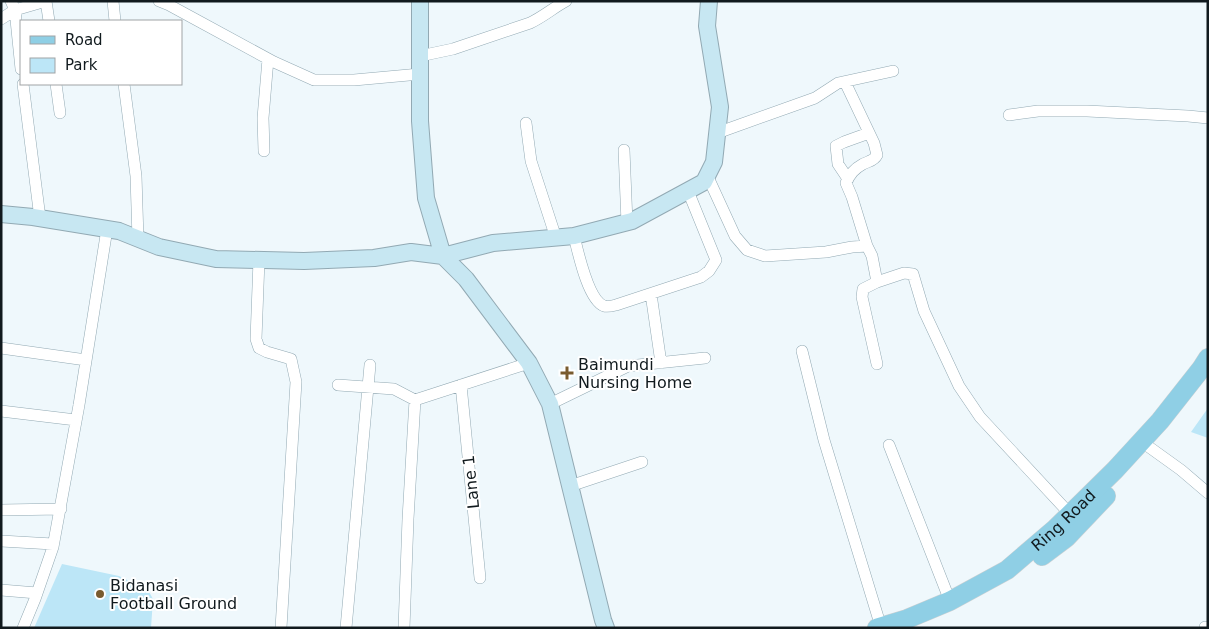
<svg xmlns="http://www.w3.org/2000/svg" width="1209" height="629" viewBox="0 0 1209 629" font-family="'DejaVu Sans',sans-serif">
<rect width="100%" height="100%" fill="#eff8fc"/>
<path fill="#bce6f7" d="M1208,408V438L1191,432Z
M62,564L119,576L148,590L153,599L151,628H34Z"/>
<g fill="none" stroke-linecap="round" stroke-linejoin="round">
<g stroke="#92a9b3" stroke-width="12">
<path id="street" d="M11,1L15,10L46,1
M46,1L49,21
M113,1L115,21
M159,1L169,5L274,62L314,80H354L420,74
M1,19L15,10L21,69
M420,56L453,49L530,23C543,17 553,8 566,1
M845,82L874,143L877,155C874,161 869,161 863,164C854,169 850,174 846,183L852,197L867,246
M23,84L40,218
M56,84L60,113
M124,84L136,176L138,239
M1009,115L1038,111H1087L1188,116L1208,118
M526,123L531,161L556,238
M717,133L815,98L838,83L893,71
M624,150L627,223
M264,151L263,118L268,59
M707,175L735,236L747,250L765,256L826,252L852,247L867,246L872,256L877,282
M848,179L838,164L836,146L844,142L869,133
M574,236C578,252 588,300 604,306C607,307 612,306 616,305L701,277L709,271L716,260L688,191
M259,260L256,339L259,348L267,352L291,359L296,382L281,628
M651,294L661,363
M1,348L86,360
M802,351L824,440L881,627
M877,364L862,297L863,289L877,282L904,273L913,274L924,311L959,386L980,417L1070,514
M338,385L394,389L415,400
M461,385L480,578
M550,404L628,366L705,358
M1,411L76,420
M889,445L950,601
M1149,447L1181,470L1208,493
M570,486L642,462
M1,510L61,509
M1,541L53,544
M1,590L37,593
M1205,627V628
M23,628L35,599L53,547L79,405L107,229
M346,628L370,365
M404,628L408,519L415,400L529,363"/>
</g>
<g stroke="#92a9b3" stroke-width="18">
<path id="secondary" d="M420,1V121L426,198L443,256L466,279L529,363L550,404L603,620L606,628
M1,214L33,217L119,231L159,247L216,259L304,261L374,258L411,252L443,256L493,243L574,236L632,221L704,182L714,162L720,107L707,26L709,1"/>
</g>
<g stroke="#cfd1d2" stroke-width="20">
<g id="primary">
<path d="M1042,556L1066,538L1106,496"/>
<path id="s1" d="M877,628L907,619L950,601L1007,570L1056,528L1115,470L1160,421L1201,369L1208,358"/>
</g>
</g>
<use href="#street" stroke="#fff" stroke-width="11"/>
<use href="#secondary" stroke="#c7e7f2" stroke-width="16"/>
<use href="#primary" stroke="#8fcfe5" stroke-width="19"/>
</g>
<g fill="#795b2f" stroke="#fff" stroke-width="2">
<path d="M564.5 365.5h5v5h5v5h-5v5h-5v-5h-5v-5h5z"/>
<circle cx="100" cy="594" r="5"/>
</g>
<g text-anchor="middle" dominant-baseline="central" stroke-width="4" stroke-linejoin="round" paint-order="stroke">
<g font-size="16" fill="#111a1e" stroke="#fff" text-anchor="start">
<text x="578" y="364">Baimundi<tspan x="578" dy="18">Nursing Home</tspan></text>
<text x="110" y="585">Bidanasi<tspan x="110" dy="18">Football Ground</tspan></text>
</g>
<g font-size="16" fill="#111a1e" stroke="#fff">
<text transform="translate(471 482) rotate(-96)">Lane 1</text>
<text stroke="none"><textPath href="#s1" startOffset="218">Ring Road</textPath></text>
</g>
</g>
<rect width="1209" height="629" fill="none" stroke="#111a1e" stroke-width="5"/>
<rect x="20" y="20" width="162" height="65" fill="#ffffff" stroke="#a0a3a5"/>
<rect x="30" y="36" width="25" height="8" fill="#8fcfe5" stroke="#a0a3a5"/>
<text x="65" y="45" font-size="15" fill="#111a1e">Road</text>
<rect x="30" y="58" width="25" height="15" fill="#bce6f7" stroke="#a0a3a5"/>
<text x="65" y="70" font-size="15" fill="#111a1e">Park</text>
</svg>
